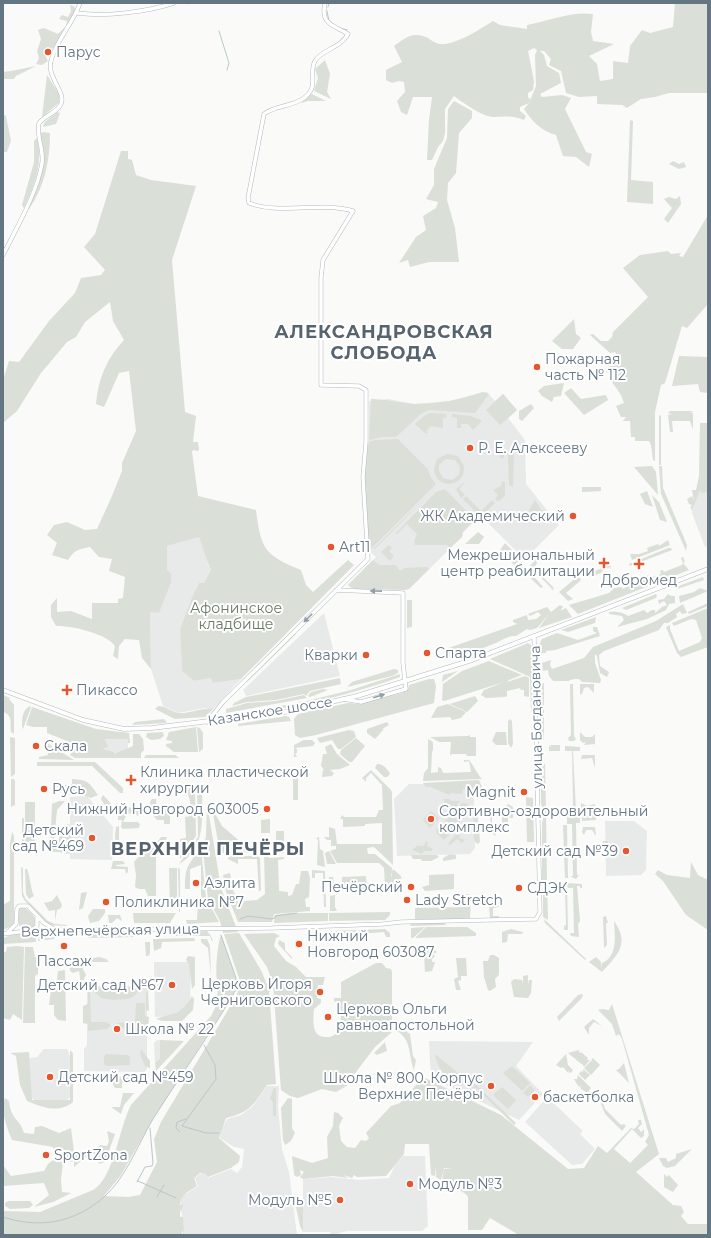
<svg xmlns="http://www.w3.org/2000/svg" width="711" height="1238" viewBox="0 0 711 1238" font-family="Montserrat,sans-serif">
<rect width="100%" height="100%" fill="#fafaf8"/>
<path fill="#e8e9e9" d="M483,392H487L495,401L503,394L517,410L508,418L525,440L526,484L559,525L528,556L520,555L485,520L481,523L475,520L463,532L462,537L409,589L351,588L348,585L376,557L369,551L365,490L367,449L369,441V401L388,399L414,404L450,401Z
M708,457V546L705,547L692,513Z
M199,537L207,555L208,565L211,568L204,583H199L192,597L180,629L182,671L194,681L212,678L213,683L241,679L214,708H205L178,713L163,706L151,669L150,612L159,613L167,570V546Z
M324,613L340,676L246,696L243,690Z
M91,739H128V749L110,756L88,751Z
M409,784H434L438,787L481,785L480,789L474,793L475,848L470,854L397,856L394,799Z
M87,796L113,827L112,860L70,859V797Z
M605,821H634L647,831L646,870L641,875L606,876Z
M154,962H191L190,1007L176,1016L155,1017Z
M87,986H145L147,987V1069L144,1072L84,1071V1049L87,1045Z
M157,1040H161L160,1058L155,1063L154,1043Z
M429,1041L533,1042L516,1066L543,1094L519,1120L431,1078Z
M44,1049H67L70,1056L71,1096L67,1100H34L30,1097L29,1058L37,1057Z
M267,1086H279L278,1107L282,1149L289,1172L297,1235H183L181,1200L183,1196L198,1186L195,1178L200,1174H205L208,1178L231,1169L237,1173L242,1167L244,1149L234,1147L220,1138L221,1131L227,1119L241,1115L252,1107Z
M547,1097L583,1131L580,1134L595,1149L582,1164L572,1165L525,1122Z
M403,1156H425L428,1226L422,1231H347L333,1235L329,1232H303V1179L332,1177L359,1180L389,1178L395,1165Z"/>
<path fill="#dadfd7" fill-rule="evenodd" d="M675,3H708V93H669L655,97L641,99L627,108L622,105L597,104V96L579,97L566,93L561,71L549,65L551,59L544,51H540L544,55L547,66L559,73L561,83L540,94L542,97L562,95L571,98L565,109L586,152L592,154L589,167L576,157L563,156L556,135C541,131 532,121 524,109L529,103L520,107V111L526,116L524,120C510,115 507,117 493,117C483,117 462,102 454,96L445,109V133L443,141L438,147L432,160H427L429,120L432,97H413L407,115L401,112L397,101L405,92L404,82L399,81L392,83L386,80V70L402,62L394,46C406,37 414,31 428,38C431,40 435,43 439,44C455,46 480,29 493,21L500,25L527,29V25C548,21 572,11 593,14L591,32L593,41L614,44L589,56L597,64L600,81L613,79V61L628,63L630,46L642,30L650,33L673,27ZM534,48L537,50L535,55L536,86L529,103L530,99L528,97V93L533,90L534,81L528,51Z
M70,5L74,6L76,12L66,26L67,21L59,19L62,15L68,17L71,11Z
M44,28L58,34L64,28L66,29L55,48L45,49L44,53L48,61L42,65L36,64L39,58L37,51L41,39L38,30Z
M325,60L330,74L327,92L331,99L314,91L318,78L315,69Z
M36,66L16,76L17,74L14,79H3V72C13,71 24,68 36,66Z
M47,75L59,94V103L42,117Z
M312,94L326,101H308L301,103Z
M454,101L472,111V118L459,133L456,173L448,183L447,200L455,228L459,262H429L410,267L408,260L399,263L416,237L426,230L423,216L436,208L438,202L426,199L434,185V169L447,138L448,109Z
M57,112L60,113L56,124L43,127L44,123Z
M3,114L6,116L11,141L7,152H3Z
M630,120L633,121L631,180L653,182V204L627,202Z
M42,132L50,133C50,160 45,186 29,209L27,207L43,167L40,135Z
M37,138C44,164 34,185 24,208L22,205L34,162V141Z
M121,151H128V159L132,160L136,175L151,180L196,186L172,260L185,412L196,416L193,442H198L199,449L198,451L193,450L192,452L198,496L256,510C261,549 264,555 301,570L306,585L313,592L348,560L354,565L241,679L213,683L211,678L194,681L182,671L180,629L192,597L199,583H204L211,569C208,565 202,544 199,537L167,546V570L171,574V582L159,613L150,612L151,669L142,658L139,640L125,639L119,646L118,659L113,656L115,646C108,634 70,625 56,626L51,617V605L57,598V612L71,611L92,619V603H118V599L123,598L125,577L109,571L112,559L99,557L90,547C79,549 74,550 68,560L52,555L57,543L47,535L54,525L67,522L85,530L97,529L112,496L122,471V463L136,431L129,371L119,373L104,407L96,404C98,379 107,358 124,340L113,321L110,302L85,322L76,337L67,342L41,373L17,411L3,423V380L9,361L19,362L49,321L75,293L81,278L101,275L105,270L84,247L95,234Z
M673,161L679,164L684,162L686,167L679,169L669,164Z
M680,196L681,204L668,223L664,219L672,208L664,199L669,197L676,199Z
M708,215V304L687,328L682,326L665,383L661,385L655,412V461L653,460L651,445L649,441H635V437H631L630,421H623L626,417H621L616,406L624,403L621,395L610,379L614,374L605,372L619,357L615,352L610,353L590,335L593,334L601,341H608L612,337L613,332L648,297L623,268L640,255L668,251L671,254L681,253L679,256L683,257Z
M574,319L576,334L581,338L573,349H562L552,341Z
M679,356L708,357V393L700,392L698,384L672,386Z
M564,383L561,396L554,397L552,402L542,396L538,391L544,386Z
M571,388L581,399L606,395L608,400L584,415L564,393Z
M483,392L489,394L475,413L429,410L422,413L396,437H382L369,440L371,399C385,399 399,403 414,404C437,404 461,400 483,392Z
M503,394L517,410L500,425L486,410Z
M531,404L534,408L522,421L519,419V411Z
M670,411H692L693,412L689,413H693V430L690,421H672L673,432H670L668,415L672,414L668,413Z
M430,413L446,414L447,417L443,418V428L431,426L426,431L428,432L426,434L415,424L424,416Z
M453,414L470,416L481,420V422L473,430L468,424H461V428H457V418L451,417Z
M661,415V465H659V416Z
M700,423H708V492L701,493L700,490L692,511L690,506L691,507L692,505L689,504L687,499L692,496L694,501L692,490H696L699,476Z
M398,439L428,469L431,478L436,484L369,551C367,516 360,476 369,442L375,440Z
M495,440H498C503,446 506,452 503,459L500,457L499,448L494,443Z
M510,453L514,454L513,487L509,485L508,455Z
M447,454L458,456L464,466C466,487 437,491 434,470L437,459ZM446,459L455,460L460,467L459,475L452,480L443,478L439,471V465Z
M652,466L656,472L658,495L634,467Z
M659,466H662L663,488L687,545L686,551L661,494Z
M502,481L505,482V495L501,500L497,501L495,499L498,495L493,490L501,486Z
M465,482L459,489L465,495L461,498L456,489Z
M437,486L375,549L374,548Z
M582,487H601V491L582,492Z
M445,489L475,520L463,532L462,537L450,548L447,545H415L414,542L417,534L407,524L396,535V533L436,492Z
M647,491L653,507L645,504L640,494Z
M652,495L659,502L667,522L660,520Z
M466,496L481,511L492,500L495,503L481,517L463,499Z
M535,500L544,514L538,519L529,510Z
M478,532L484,537L479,544H465Z
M668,540L670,545L632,560L630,554H639L648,551L647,548L658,544L659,546Z
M505,543L521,559L514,565L500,550Z
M389,545L392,548L389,551L394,556L390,561L381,552Z
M668,548H671L672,550L630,566L629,564Z
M683,557L685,562L683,563L689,570L578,614L569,605L609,593L614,588L622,587V589L646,579L645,577L649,575L650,578L661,574L660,571L663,570L664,572L682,565L683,563L681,558Z
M536,559L538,561L534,568L553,587L554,591L530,566Z
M373,560L379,565H396L399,570H403L404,568L427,567L429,569L409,589L405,590L355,589L348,585Z
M611,565V569L610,567L603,570L601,573L586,578L582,573L587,566L589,573Z
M529,571L543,587L541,588L525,573Z
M577,577H579L581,580L566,593L573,599L568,601L559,592Z
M703,577L704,580L677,589L676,587Z
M700,588L708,591L680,603L679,596L694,592Z
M656,594L657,596L656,598L626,610L622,608Z
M668,594L671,596H675V603L669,604L666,610L647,619L617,627L624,620L622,616L609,614V612C615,611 624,612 628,616L644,610L647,613L652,610H655V613L662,607L667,605L664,601L659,604L658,600L664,599Z
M407,600H412V627L407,628Z
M708,603V606L689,614L688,612Z
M683,604L687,613L682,614L680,611L676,614L677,617L668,623H664L659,630L604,651L599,655L600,666L609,672L607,677L600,673L597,656L595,654V663L601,680L600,683L582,682L579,679H574L568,681H553L549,676L548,670L543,671L542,663L551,660L550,665L552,669L584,658L593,647L656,621Z
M560,605L563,607L560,611L566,608L572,617L539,628L549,614L537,628L530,630L527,629L516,636C508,635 501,641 493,644C482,649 461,656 449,657L443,650L517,624L513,622V620L527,615L528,620L536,619L541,615L538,612L530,616L528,614L547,607L551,612Z
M708,608V647L681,657L677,653L666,627L670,625V629L679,651L700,642L702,638L696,620L691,619L674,626L672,623Z
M596,617L595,623L568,632L561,630Z
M593,627H597L600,636L555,650L546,651V653H542V657L539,647L541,646L539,645L542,639L557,633L578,640L597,633L593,631Z
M295,633L296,634L247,682L246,681Z
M528,643L532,646L533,712L531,711L530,677L490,659Z
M489,661L522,675L509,680L507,682L525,676L529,678V697L524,696V690H521L520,688L507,691V696L505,697L486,698L481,695L484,690L504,682L444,701L442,700L443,684L462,671Z
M394,669L398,670V673L392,676L347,687L352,682Z
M458,671L442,682L443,675Z
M400,674V677C341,698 281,711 219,717L307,701L351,690Z
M340,678L341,684L310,691L306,696L304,694L276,700L247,702L232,706L234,703L246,697Z
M429,679H434L436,686L434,703L316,735L300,738L295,735L294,719L298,714L348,703L359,704L402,693L408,689L409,685Z
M540,683H544V740L540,739Z
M570,684H573L574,736L576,739L574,741H569L568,738L571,735Z
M580,684H594V693L588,687L584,688L582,694H580Z
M323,689L328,690L310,697L308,696L311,692Z
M3,695L10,698L9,699L14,705V734L11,732C10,723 13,715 3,712Z
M304,695L307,698L226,713V709L247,703L276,701Z
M475,696L478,701L467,712L450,704Z
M448,704L466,712L461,718L452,720L450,717L431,718L437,707Z
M30,706L31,707L23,729L22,727C22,719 22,710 30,706Z
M158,706C166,706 171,712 179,713C187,714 203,708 214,708L205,717L175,719L155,709Z
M32,707L96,729L129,733L130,743H128V739H102L105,740L108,747L102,749L114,752V754L133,746V734H139L143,739L144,750L141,753V758H75L70,755L77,745L47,733V727H33L26,725Z
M286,716L289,717L291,721L238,726V724Z
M164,719L167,723L132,725L135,722Z
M510,719L512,721L513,744L511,748L508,743V721Z
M387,722L389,725L382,729H384L375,739L367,733V729Z
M196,727L198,752H174L166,746V744L172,743V741L166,740L169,732Z
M197,727L200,728L203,733V749L199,752Z
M349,730L354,731L356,737L341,749H338L332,740L320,743L317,738Z
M163,732L164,736L160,739L151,740L146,737L147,733Z
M496,732H506L507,745H496L492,741Z
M580,732L585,737H592L595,734V744L592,742L595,744L584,745L586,742L583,743L580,740Z
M470,735V737H476V756H467L466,754H452L450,756L451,742H439L430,737L468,736Z
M10,737L15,738V774L11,777Z
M356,738L365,746L352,762H349L340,754L341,750Z
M428,739L433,742V750L432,752L431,773L438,772V767L441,768L443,773L471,772L469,761L464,762V760H469C474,766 476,772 482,779L423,781L424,773L428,768Z
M304,740H312L315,743L313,746L295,748L297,749V753L295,754L297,757H294V745Z
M47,743L74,760L39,759V757L48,755Z
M331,744L337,754L350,765L340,769L330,770L334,773L332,776L322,777L323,770H324L321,766L323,754H327L325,747Z
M550,745H560V751H549V746L552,747Z
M565,746L580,747V751H573L576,811L570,810L573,806L572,751H565Z
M146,755H175L179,758H144Z
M582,755H595V768L592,758L581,759Z
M37,762H95L123,788V793H120L92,766H37Z
M377,764C382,763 388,769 390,774L387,777H384L375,768Z
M545,764L546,813H544L541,804V765Z
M371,770L391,790L392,793L393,865L374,847L367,848L368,854H375L392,868L391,886H385L384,868L379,863H337L330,851L336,849V846H331V840H327L324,837H329V827L335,829L337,844H382V823L365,824V826L343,827V819H340L342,815L344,817H376L379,810H383L382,785L371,773L366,778V782L362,778Z
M293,775H298V800H293Z
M11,779H14L15,781V805L11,807Z
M72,779C88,780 89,782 98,795L91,798L85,796L84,794H72L65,791V785L72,784Z
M479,780L482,787L473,794V789H463L462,794L451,793L449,795L431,787H426L423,783Z
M197,787L202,788C202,814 207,849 179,864L198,837Z
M189,788H195L196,836L180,859V839L186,838L185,817L191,816L190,801L187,791Z
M103,795C109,801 114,805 111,814L108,811L101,799Z
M526,797L533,798L534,842H527Z
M152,799H156L157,813L163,814L164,809L170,810V824H164V820H157L153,815L150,802Z
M443,799H449L452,801H461L457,804V806L453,811L449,809L451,805L446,804Z
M59,801H65L57,810L54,842L59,843V833H66V825L69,824L72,833V852L69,854L59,852H50L52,804Z
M25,802H35V851H25Z
M207,803L221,888L238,932L223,933L220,921L208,899L203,850L206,836Z
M581,803L587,806L595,804L596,811L587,810L581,813Z
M459 808a5 5 0 1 1 10 0a5 5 0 1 1-10 0Z
M508,804L513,807V818H510L508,815V826H502V814L508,815L511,811L509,807H506Z
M475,806L477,807L480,842L477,844L474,840L473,807Z
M138,807L140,808V814L138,816L134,813L127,814L123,822H138L140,824L139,828L123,829L121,827L122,820H118V812L123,808Z
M212,808L222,826L243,844L266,851L269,858L284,857V859L278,860L279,891L288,892V896L292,895L296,884H299L301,871H308L310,878L309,897L305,899L306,907H310V911L274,914L272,922H238L226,892L223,875L230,873L234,893L245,901L257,900L265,894L264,852L220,853Z
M490,810L492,811V825L498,830L495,836L491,832Z
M431,811L439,818L430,828L423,820Z
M544,814H546L547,881H542V823Z
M451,815H454L461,823L444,840L436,833V830Z
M596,815V820L582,821V816Z
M567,816H580V823H576L577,875H579L576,879L571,877L573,875L572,824H567Z
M22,818H24V851L22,849Z
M270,819V833H261V820Z
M563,825H567L568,878H565Z
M119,826V843L118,847C114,841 115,834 116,827Z
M583,827H595L596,836L592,830H586L584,835L582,832Z
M276,831H284V853H276Z
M12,832L14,836V922L12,926L3,930V905L10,901V844Z
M455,835H460L459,838L465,840L462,843L457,839L450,845L448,844Z
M161,837H167L164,846L156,856V896H148L145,889H139L135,887L136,875L134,862L140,855L150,851Z
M319,837L320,849L323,851L325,867L317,865L318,840L316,838Z
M426,841L428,842L427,846L433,849L431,851H424L422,854L412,850L417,846H424Z
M603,841H608L607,858H604Z
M201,849L206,898L219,922L187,924L186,920H197L198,903H202L204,901L201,896V865L190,869V889H185C185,868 187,865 201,849Z
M329,851L336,864H327L325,853Z
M450,854L456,855V859L443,861V858Z
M411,855H437L439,857L431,861H422L421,859H413Z
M229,856H258L260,858L261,890L259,892L257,859H238V864L228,859Z
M113,861H123L125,864L116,865V866L128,867V872L126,874L125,869H111Z
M691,862L698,875L708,880V930L686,915L663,881L655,874L658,870L667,875L690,878Z
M21,867L23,868V892L25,898L48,921L55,924L67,925L66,926L49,925L25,901L22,896Z
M178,867L180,870V912H179Z
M169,868H177V903L170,909Z
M25,869H27C30,876 31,891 34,896L29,899L26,894Z
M393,869L401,876L402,886H392L391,874Z
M312,870L325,871L326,907H324L323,873H315V878H312Z
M454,874V889L425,891L422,887L429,885V875Z
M366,876L367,890L342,891V877Z
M329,877H333L334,889L331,892L329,890Z
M543,882H547L548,920L543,917Z
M567,883L582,884V888H580V886H577L580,921L578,924L579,937L571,936L570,933H574L573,888H568Z
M565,888H567L568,930H564V926L566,925Z
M87,892L83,908L79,910L81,893Z
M466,894L471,895L470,919H415V908L468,907V897H466Z
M57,895L62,905L61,908L57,910L55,921V910L49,911L44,903L52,901Z
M335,895V907L337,911H330V896Z
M489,906H504L493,908V916H499V918H490Z
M20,908H25C32,913 39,919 33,928H23L19,926L18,910Z
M93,909H105V913L99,921L90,923L88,916Z
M390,912V915L385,920L329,921V913Z
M133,913H176L170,923H134Z
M290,913H328V921L274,923L275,915Z
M108,915H120L122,921L117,918L112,923H109Z
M606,916L608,923H606L607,945L604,948L603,917Z
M544,919L586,959L585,960L545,923Z
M614,921C630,944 618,954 602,972L589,962L596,957L601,962L602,970V963C618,957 615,935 614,921Z
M443,922L446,925L410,926L411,923Z
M425,927L413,938H411V928Z
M426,927H467L476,933V936L415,938Z
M385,929L390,933V937H386L384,932L358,934V930Z
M511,929L523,932L522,934H508L507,942L502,943V932Z
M356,930V934L337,933L336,935H331V931Z
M207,931L211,936L213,941H212L210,936H176V933H181L182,932Z
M132,932L134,937L88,938V933Z
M52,933L54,935V939L38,941L39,933Z
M239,933L262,972L269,990L276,1084L267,1085C253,1105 251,1112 226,1118L219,1138L240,1156L239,1162L231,1168L208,1177L205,1174L200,1173L194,1178L197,1186C188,1192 181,1194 180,1205L183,1204L181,1213L180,1208V1217H183L184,1235L182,1230V1235H3V1211L40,1212L93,1190C114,1178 119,1127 131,1105L211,1016L217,1004L218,985L223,993L225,1008L153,1119L121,1175L104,1196L128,1197L140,1195L157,1162L154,1139L161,1122L237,995L240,981L224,934Z
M274,933L280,936L276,938L274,946L286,961L296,967L306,977H325L323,985H318L317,998L321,999V1003L314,1009C313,1020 311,1038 327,1037C332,1037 335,1035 338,1031C341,1022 344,1006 334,1001V998H341V982L376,963H382L386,968L391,969L392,972V1032L375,1047L353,1076L348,1077V1085L336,1092L322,1089L298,1098L290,1096L281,1090L273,984L267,967L244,934Z
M14,934L36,933V942L3,944V938Z
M221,935L237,982L235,991L226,1006C225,1000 225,993 222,988C221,986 218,985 218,983C214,977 218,941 221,935Z
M194,938L195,941L162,942L161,948L154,951L153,939Z
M201,939H207L210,946L211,976L208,948L201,942Z
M279,940L285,943V950L292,957V959L278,944Z
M145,942H150V953L148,956H146Z
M17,946L24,947L22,1020L13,1014L10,1020L3,1018V952H6L7,947Z
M25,947H33L35,957H41V963L38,965V974L35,976V1023H23Z
M430,949L435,950L437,952L433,954L435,956L432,959V962H435L432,971L425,972L424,955Z
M490,955H494L499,958V975L495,979L496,987L490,991L488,990L484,977L483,961H488Z
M188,956L195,957V985L192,989L189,964L186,960Z
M99,957L106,959L109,962H90L93,958Z
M456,958H466L467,976H461V980L458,981L461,990H456L454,979L458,977Z
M77,962L82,967L86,975L81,985L79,971L73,973L70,971L69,964Z
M65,970L66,1021L58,1020L54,1015V1005H49L52,981H57L58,971Z
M528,975V984L529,980H532L531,993L528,998L514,997L511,982L514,979L522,980L523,984V976Z
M89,987H142L134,996L128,999L113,1000L101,998Z
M148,990L149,1011L146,1010V992Z
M88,991H90L91,1022H106L111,1025L107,1029L88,1031V1024L83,1023V1006L88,1004Z
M583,994L582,998L559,1021L557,1017L578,995Z
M192,996L194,999L193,1010L182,1021H162L156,1019C163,1016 171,1015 176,1013C182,1011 189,1002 192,996Z
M136,1003H145V1016L149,1017L148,1028L137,1026L144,1025L135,1024Z
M612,1004L659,1154L636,1172L673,1205L681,1206L684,1212L681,1216L688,1224H708V1235H519L490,1218L482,1230H468V1197L466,1194L442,1180L444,1169H453L444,1168L441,1180L436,1177V1166L435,1176L431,1175L429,1144H405L404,1154L386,1176L357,1177L354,1175L352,1178L343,1175L348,1178L333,1176L303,1179L300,1177L304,1172L300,1170L301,1175L297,1177L294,1175L295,1164L294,1174L292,1156L312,1163L328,1158L327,1137L333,1126L334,1112L338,1113L343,1118L339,1126L341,1141L347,1147L355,1148L361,1140L366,1141L369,1138L366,1133L391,1106L400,1103L423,1077L501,1115L568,1169L584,1168L598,1146L607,1153L631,1128L634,1129L639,1124L638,1120H641L642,1124L638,1128L641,1132L644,1129V1136L641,1138L632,1129L614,1149L630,1163L648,1145L645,1142L649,1135L622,1039L619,1034L616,1036L612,1024L598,1010L602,1009L609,1010Z
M593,1019L602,1026L594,1022L589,1028V1035L584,1027Z
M128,1022L131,1024L129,1029L117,1027V1023Z
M398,1026L410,1034L413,1056L416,1060L414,1070C408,1055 412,1040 397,1031Z
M160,1040L184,1041L156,1071L155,1063L160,1058Z
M385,1042L387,1051L377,1055L374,1053Z
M141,1049L150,1061V1068L145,1066L140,1054Z
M70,1050L73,1053V1102C58,1114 42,1107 27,1101L20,1085L16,1056L10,1053L29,1052L32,1100H70Z
M579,1050V1053L581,1052L588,1058L587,1060H590L584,1067L583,1065L575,1059V1058H574L568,1053Z
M106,1054L128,1055L130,1057V1065L106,1066L104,1064V1057Z
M435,1054L476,1088C454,1084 439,1077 435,1054Z
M566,1054L568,1065L573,1070L571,1073L568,1071L569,1074L563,1067L561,1068L556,1065Z
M593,1058L600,1065L591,1075L584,1068L591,1061L593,1062L591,1060Z
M624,1063L629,1083L616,1070L619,1069Z
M512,1066L530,1083L522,1091L503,1073Z
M583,1069L590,1075L585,1080L579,1074L581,1071L583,1072Z
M578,1075L591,1088L587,1093L580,1088L582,1085L579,1087L574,1079H577Z
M117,1077L131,1078L136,1082L122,1083V1088H115L111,1081Z
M475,1084L516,1123L514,1125L474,1086Z
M530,1085L535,1090L528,1097L523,1093Z
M502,1087L516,1100L508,1109L493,1095Z
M274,1088H276V1116H273V1103L270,1098Z
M599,1091L605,1109L621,1125L624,1124L626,1126L622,1131L605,1114L597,1093Z
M123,1093H134L124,1105L121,1114L111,1107H120Z
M5,1098L9,1101C11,1121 20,1118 24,1133L34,1134L35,1127L42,1126L59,1133L71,1128L74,1152C83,1152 89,1149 98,1148L100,1145L107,1146L109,1141L107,1131L115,1134L105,1162L99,1164L94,1154L88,1155L74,1167V1161L63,1163L61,1179L62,1192L71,1193L53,1202L34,1207L49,1195L44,1183L3,1186V1165L11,1176L44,1171L48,1164L56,1158L53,1147L12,1140C7,1128 0,1110 5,1098Z
M288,1098L292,1099V1128L295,1133L291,1141L285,1145L283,1140L281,1108Z
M692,1149L675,1166L667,1168L663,1166L659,1158H666L668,1162L676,1158V1154Z
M664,1174L667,1177L669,1175L678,1185L673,1192L664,1187Z
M8,1201H30L33,1205L29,1208L10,1209L5,1206V1203Z
M298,1205H303V1232L300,1226L296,1207Z"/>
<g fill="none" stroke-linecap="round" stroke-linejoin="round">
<path stroke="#bbc7cb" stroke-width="1" d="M188,4V3
M328,7L329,3
M327,11L329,21
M340,28L347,30
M219,31L229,63L227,70
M240,919L248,916L272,919L275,918V916L297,913
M204,1045L215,1065L216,1079L182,1126L206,1133H219
M180,1132L176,1128L177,1122L186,1119
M138,1181L176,1198
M137,1182L145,1167L152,1166L153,1163L150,1128
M157,1197L164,1185
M3,1217C37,1228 69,1224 98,1202C124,1183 137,1146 153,1119C180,1076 210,1035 235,991L236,978L221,935"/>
<g stroke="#b3babf" stroke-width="4.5">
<path id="secondary" d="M77,13C105,17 147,12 174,3
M3,255C16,229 38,191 42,163C44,149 36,136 39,123C45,116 53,114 59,107C70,95 46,78 51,61C56,40 73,24 80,3
M336,590L403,593V663L406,689L361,702L343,699
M207,722L223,702L368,559L363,477L366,442V390L359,386L321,385V278L323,260L353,211C320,201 279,215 249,203L248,198L264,114C275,105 292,107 304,98C320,86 308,74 315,61C321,50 341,48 348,34C334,25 320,25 325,3
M32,930L37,926V917
M8,932L16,924L17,909L19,906H28L44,923L54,929
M3,934L27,931L56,930L272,928L383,924L401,922L536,919L540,912L534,636"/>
</g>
<g stroke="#b5babe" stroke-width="5">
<path id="primary" d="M3,690L83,720L124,729L152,728L292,711L357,696L472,660L708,569"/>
</g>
<use href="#secondary" stroke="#fff" stroke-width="3.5"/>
<use href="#primary" stroke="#fff" stroke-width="4"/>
</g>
<defs><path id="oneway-solid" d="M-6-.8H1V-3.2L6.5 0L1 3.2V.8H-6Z"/></defs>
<g fill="#939fa8">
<use href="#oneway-solid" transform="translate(376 591) rotate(-179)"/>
<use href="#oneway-solid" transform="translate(308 618) rotate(135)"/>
<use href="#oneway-solid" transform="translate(379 696) rotate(-16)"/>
</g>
<g fill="#e4572e" stroke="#fff" stroke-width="1.5">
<circle cx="48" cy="52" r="4"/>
<circle cx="537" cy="367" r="4"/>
<circle cx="470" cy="448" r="4"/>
<circle cx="573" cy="516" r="4"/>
<circle cx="331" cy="547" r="4"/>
<path d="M602 557h4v4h4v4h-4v4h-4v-4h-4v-4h4z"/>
<path d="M637 558h4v4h4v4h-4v4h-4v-4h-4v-4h4z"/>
<circle cx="427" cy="653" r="4"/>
<circle cx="366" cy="655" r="4"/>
<path d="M65 684h4v4h4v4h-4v4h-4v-4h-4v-4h4z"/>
<circle cx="36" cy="746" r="4"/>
<path d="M129 774h4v4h4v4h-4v4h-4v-4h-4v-4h4z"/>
<circle cx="44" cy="789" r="4"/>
<circle cx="524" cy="792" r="4"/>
<circle cx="267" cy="809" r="4"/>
<circle cx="431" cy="819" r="4"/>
<circle cx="92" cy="838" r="4"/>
<circle cx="626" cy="851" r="4"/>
<circle cx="196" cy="883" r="4"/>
<circle cx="411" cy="887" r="4"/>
<circle cx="519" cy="888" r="4"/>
<circle cx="407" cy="900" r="4"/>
<circle cx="106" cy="902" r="4"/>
<circle cx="299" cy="944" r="4"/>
<circle cx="64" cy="946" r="4"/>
<circle cx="172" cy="985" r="4"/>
<circle cx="320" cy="992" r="4"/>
<circle cx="328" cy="1017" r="4"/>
<circle cx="117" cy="1029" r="4"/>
<circle cx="50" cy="1077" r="4"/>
<circle cx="491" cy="1086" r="4"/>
<circle cx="535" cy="1097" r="4"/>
<circle cx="46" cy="1155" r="4"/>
<circle cx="410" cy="1184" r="4"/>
<circle cx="340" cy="1200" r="4"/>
</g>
<g text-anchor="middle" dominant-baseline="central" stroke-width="4" stroke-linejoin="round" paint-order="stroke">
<g font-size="14" fill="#657683" stroke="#fff" text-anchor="start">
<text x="56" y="52">Парус</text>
<text x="545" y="359">Пожарная<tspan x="545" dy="16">часть № 112</tspan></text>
<text x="478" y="448">Р. Е. Алексееву</text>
<text x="565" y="516" text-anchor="end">ЖК Академический</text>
<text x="339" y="547">Art11</text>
<text x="595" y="555" text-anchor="end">Межрешиональный<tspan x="595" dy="16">центр реабилитации</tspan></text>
<text x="639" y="580" text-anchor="middle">Добромед</text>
<text x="435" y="653">Спарта</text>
<text x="358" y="655" text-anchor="end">Кварки</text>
<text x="76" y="690">Пикассо</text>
<text x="44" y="746">Скала</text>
<text x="140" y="772">Клиника пластической<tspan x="140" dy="16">хирургии</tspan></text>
<text x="52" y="789">Русь</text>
<text x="516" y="792" text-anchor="end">Magnit</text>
<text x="259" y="809" text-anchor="end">Нижний Новгород 603005</text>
<text x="439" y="811">Сортивно-оздоровительный<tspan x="439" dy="16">комплекс</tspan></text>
<text x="84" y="830" text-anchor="end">Детский<tspan x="84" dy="16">сад №469</tspan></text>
<text x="618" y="851" text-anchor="end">Детский сад №39</text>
<text x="204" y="883">Аэлита</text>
<text x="403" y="887" text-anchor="end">Печёрский</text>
<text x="527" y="888">СДЭК</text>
<text x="415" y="900">Lady Stretch</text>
<text x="114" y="902">Поликлиника №7</text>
<text x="307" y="936">Нижний<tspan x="307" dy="16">Новгород 603087</tspan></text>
<text x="64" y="961" text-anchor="middle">Пассаж</text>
<text x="312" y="984" text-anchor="end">Церковь Игоря<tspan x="312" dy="16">Черниговского</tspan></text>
<text x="164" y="985" text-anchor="end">Детский сад №67</text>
<text x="336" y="1009">Церковь Ольги<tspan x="336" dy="16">равноапостольной</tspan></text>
<text x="125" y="1029">Школа № 22</text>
<text x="58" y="1077">Детский сад №459</text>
<text x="483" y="1078" text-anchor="end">Школа № 800. Корпус<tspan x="483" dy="16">Верхние Печёры</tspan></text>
<text x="543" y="1097">баскетболка</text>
<text x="54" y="1155">SportZona</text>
<text x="418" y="1184">Модуль №3</text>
<text x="332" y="1200" text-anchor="end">Модуль №5</text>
</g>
<g font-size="14" fill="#687a64" stroke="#fff">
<text x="236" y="608">Афонинское<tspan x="236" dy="16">кладбище</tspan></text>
</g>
<g font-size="14" fill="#657683" stroke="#fff">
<text transform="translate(270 711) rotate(-9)">Казанское шоссе</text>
<text transform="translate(536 717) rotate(-91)">улица Богдановича</text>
<text transform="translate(110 930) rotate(-1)">Верхнепечёрская улица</text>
</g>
<g font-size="18" font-weight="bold" letter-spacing="1" fill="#57646e" stroke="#fff">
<text x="384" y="332">АЛЕКСАНДРОВСКАЯ<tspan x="384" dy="21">СЛОБОДА</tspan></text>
<text x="208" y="849">ВЕРХНИЕ ПЕЧЁРЫ</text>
</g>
</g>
<rect width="711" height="1238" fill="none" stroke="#657683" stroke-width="8"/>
</svg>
